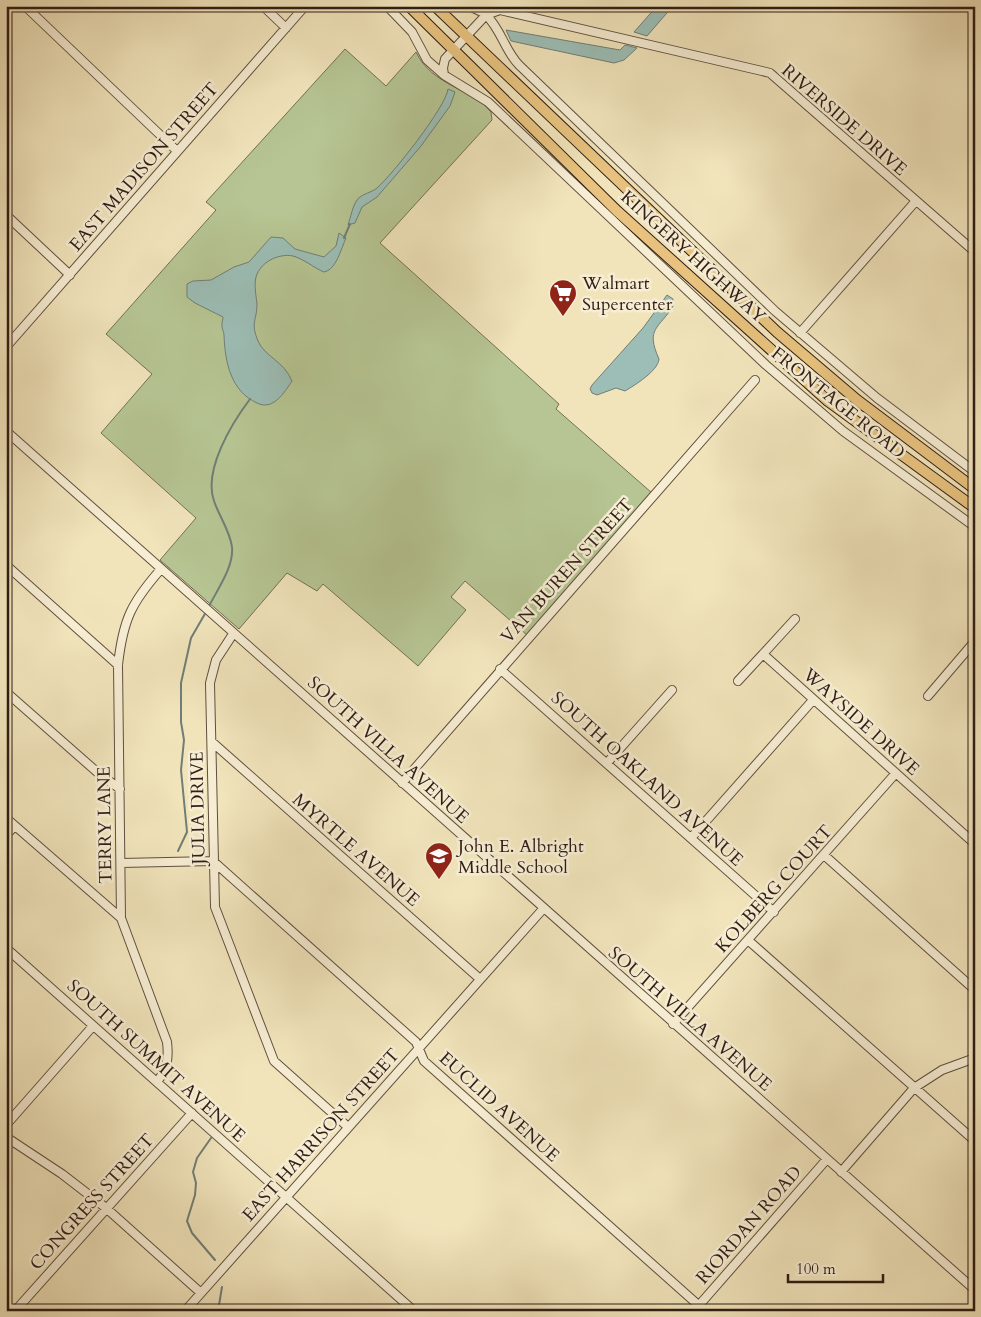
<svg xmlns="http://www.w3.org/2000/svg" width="981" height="1317" viewBox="0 0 981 1317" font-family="Cardo,serif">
<rect width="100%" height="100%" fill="#f1e4bb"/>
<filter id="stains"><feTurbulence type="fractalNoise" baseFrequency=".004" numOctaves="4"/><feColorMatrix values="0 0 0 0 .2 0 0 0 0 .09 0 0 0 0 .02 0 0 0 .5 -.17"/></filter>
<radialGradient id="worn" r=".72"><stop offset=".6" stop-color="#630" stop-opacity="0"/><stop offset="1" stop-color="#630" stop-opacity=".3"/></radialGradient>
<path fill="#b6c593" stroke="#727154" d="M345,49L386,86L416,52C432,86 473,89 491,112L492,120L380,243L559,404L556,409L652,493L527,635L465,581L451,597L466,610L418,666L323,584L317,591L287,573L239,629L160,560L196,518L101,433L152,374L106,334L216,210L206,202Z"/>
<path fill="#9cbeb6" stroke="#707e76" d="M657,6H673L647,36L634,32Z
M506,30L620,50L625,45L637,48L624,60L614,63L511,41Z
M448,89L455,92L450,106L421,146L377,197L362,207L355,223L348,225C351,216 352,208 357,200C361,194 371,193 377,188C392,175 446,107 448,89Z
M339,233L346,238C341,249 336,270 324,272C314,268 304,259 293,256C279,253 260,262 256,277C254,285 256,295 257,304C257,321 250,322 258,341C265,357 284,361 292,381C284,393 273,411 257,403C231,391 225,363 224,335C224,332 221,327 222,324C222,321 223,319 223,317L195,303L187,297V284L193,281L211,280L234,267L249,262L271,237L283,238L295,249L324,257L336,246Z
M667,295L673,299V306C659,329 645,328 659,359C658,371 635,385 625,391L616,388L597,395L592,393L590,389L592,385L643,328Z"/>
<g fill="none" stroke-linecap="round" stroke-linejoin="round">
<path stroke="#707e76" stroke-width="2" d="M344,238L350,224
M208,608C217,590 234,567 232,547C230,531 219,516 214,501C203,470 232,423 250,399
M178,851L187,832L181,770L184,740L181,722V683L191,638L206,612
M211,1138L197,1158L193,1172L196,1183L195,1195L187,1221L192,1233L215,1260
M218,1311L222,1287"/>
<g stroke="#604f3f" stroke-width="10">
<path id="minor" d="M25,6L177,151
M263,6L286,28
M387,6L412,32L427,60L444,75
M469,6C474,9 482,11 486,15C501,29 505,51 519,65L775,311L877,398L975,472
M6,215L70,275
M975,252L770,73L762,71L500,10L486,15L445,59L443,68L444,75L488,102L766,365L843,431L975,527
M800,333L915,202
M6,347L305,6
M6,431L975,1290
M6,565L118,665
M795,619L763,654L975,844
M233,634L216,660L210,683L215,907L274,1061L348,1127
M500,669L774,912
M738,681L763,654
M6,692L97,772L120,789
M928,696L975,641
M212,742L480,979
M607,763L672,690
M402,783L755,380
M6,818L121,918
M6,835L15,826
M691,838L813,700
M824,855L975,990
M121,863L213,861L416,1042L424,1061L705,1311
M749,941L975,1141
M6,948L414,1311
M673,1024L896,773
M157,1082C167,1069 169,1059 167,1042L121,918L118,665C123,620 131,603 161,569
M6,1125L93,1026
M6,1137L62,1174L106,1208L201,1293
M841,1172L914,1088L942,1070L975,1058
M15,1311L192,1113
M185,1311L543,909
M694,1311L827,1159"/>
</g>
<g stroke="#2f1d16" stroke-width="12">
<path id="highway" d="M409,6L617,211L828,401L975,508
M435,6L777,332L857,400L975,489"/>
</g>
<use href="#minor" stroke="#f6edd3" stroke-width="8"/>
<use href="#highway" stroke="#e8c27e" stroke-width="10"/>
</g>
<defs>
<g id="supermarket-pin" transform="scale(1.4375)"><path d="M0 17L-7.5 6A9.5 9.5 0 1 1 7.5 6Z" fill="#8f2418" stroke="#f6edd3"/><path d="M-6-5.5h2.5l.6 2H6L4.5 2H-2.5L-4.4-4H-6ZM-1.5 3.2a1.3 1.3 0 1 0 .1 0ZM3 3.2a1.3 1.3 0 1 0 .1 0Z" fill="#fff"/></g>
<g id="school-pin" transform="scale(1.4375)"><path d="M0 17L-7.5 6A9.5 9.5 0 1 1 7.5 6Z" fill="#8f2418" stroke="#f6edd3"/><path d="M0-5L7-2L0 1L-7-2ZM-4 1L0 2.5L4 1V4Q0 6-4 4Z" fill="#fff"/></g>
</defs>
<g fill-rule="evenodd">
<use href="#supermarket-pin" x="563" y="293"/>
<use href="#school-pin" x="439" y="856"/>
</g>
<g text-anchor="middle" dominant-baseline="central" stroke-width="5" stroke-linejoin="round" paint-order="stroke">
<g font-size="18" fill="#2f1d16" stroke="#f6edd3">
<text transform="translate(844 120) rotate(41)">RIVERSIDE DRIVE</text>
<text transform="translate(144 167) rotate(-49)">EAST MADISON STREET</text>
<text transform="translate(693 257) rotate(42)">KINGERY HIGHWAY</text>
<text transform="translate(838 403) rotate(39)">FRONTAGE ROAD</text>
<text transform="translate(567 571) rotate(-48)">VAN BUREN STREET</text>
<text transform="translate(861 722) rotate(42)">WAYSIDE DRIVE</text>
<text transform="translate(388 750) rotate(42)">SOUTH VILLA AVENUE</text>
<text transform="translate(647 779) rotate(42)">SOUTH OAKLAND AVENUE</text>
<text transform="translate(198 808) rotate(-91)">JULIA DRIVE</text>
<text transform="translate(105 825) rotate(-91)">TERRY LANE</text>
<text transform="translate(356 850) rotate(41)">MYRTLE AVENUE</text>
<text transform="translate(774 889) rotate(-48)">KOLBERG COURT</text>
<text transform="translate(690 1019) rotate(41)">SOUTH VILLA AVENUE</text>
<text transform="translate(156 1061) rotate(42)">SOUTH SUMMIT AVENUE</text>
<text transform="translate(499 1107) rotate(42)">EUCLID AVENUE</text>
<text transform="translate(321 1135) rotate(-48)">EAST HARRISON STREET</text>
<text transform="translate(92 1202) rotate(-48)">CONGRESS STREET</text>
<text transform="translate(749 1225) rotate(-49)">RIORDAN ROAD</text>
</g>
<g font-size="18" fill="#2f1d16" stroke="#f6edd3" text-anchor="start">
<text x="582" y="283">Walmart<tspan x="582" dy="21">Supercenter</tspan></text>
<text x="458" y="846">John E. Albright<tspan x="458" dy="21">Middle School</tspan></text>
</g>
</g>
<rect width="981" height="1317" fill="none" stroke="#f1e4bb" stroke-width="25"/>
<rect x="8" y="8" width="966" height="1302" fill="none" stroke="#2f1d16" stroke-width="2.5"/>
<rect x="12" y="12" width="956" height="1292" fill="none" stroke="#2f1d16"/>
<path d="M788 1274v8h95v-8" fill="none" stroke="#2f1d16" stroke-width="2.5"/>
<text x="796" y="1274" font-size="15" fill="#2f1d16" stroke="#f6edd3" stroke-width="4" paint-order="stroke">100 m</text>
<rect width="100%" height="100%" filter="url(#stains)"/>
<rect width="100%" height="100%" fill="url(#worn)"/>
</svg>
